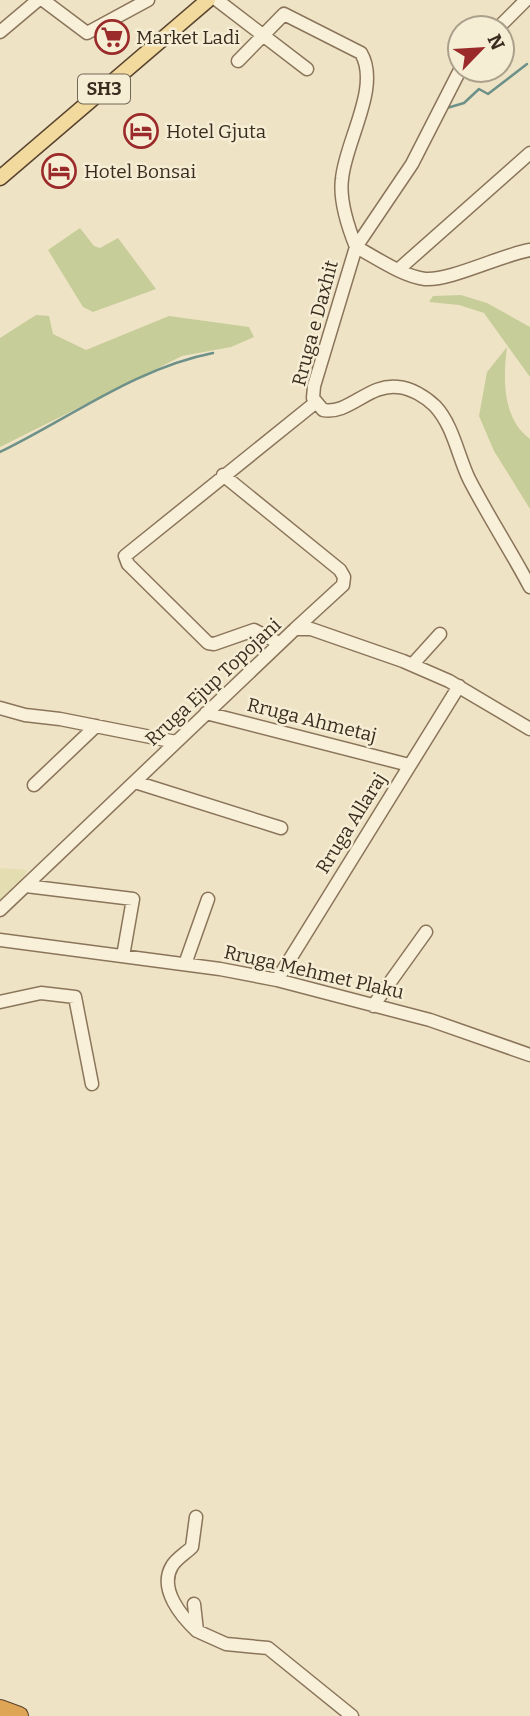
<svg xmlns="http://www.w3.org/2000/svg" width="530" height="1716" viewBox="0 0 530 1716" font-family="Bitter,serif">
<rect width="100%" height="100%" fill="#efe3c5"/>
<path fill="#e5ddb2" d="M0,868L27,870L21,882L0,900Z"/>
<path fill="#c6cd99" d="M80,228L94,246L100,248L118,238L156,289L93,312L83,307L48,250Z
M461,295L487,303L530,327V377L484,313L459,305L429,302L433,296Z
M36,315L49,316L53,334L86,350L169,316L249,327L254,337L231,347L182,356L0,447V338Z
M507,347C503,377 502,419 530,439V509L494,451L479,416L487,372Z"/>
<g fill="none" stroke-linecap="round" stroke-linejoin="round">
<path stroke="#6d9189" stroke-width="2.5" d="M447,108L464,103L479,89L488,94L527,64
M0,452C70,418 136,368 213,353"/>
<g stroke="#8a755b" stroke-width="15">
<path id="minor" d="M43,0L87,33L148,0
M217,0L307,69
M498,28L526,0
M0,32L38,0
M238,61L284,14L361,53C381,87 345,142 342,179C339,201 348,227 356,247C377,258 402,276 425,279C450,281 501,255 530,250
M460,70L412,164L356,247L314,386L313,398L323,410C349,415 369,383 398,387C411,388 426,397 435,406C453,425 458,456 469,479C488,516 511,551 530,587
M399,269L530,153
M223,475L340,570L344,577L343,585L295,629
M279,643L254,630L214,644L208,643L128,564L125,556L315,403
M412,665L440,634
M0,708L25,715L60,719L176,742
M206,713L409,765
M135,782L281,828
M34,785L96,726
M26,886L133,899L123,956
M0,910L295,629H311L403,661L449,681L530,729
M0,940L220,969L277,980L430,1020L530,1055
M185,964L208,899
M277,980L459,686
M0,1002L41,993L75,997L92,1084
M373,1006L426,932
M196,1517L192,1547C186,1553 176,1559 172,1566C158,1589 182,1617 197,1631
M194,1604L197,1631L226,1644L268,1648L352,1716"/>
</g>
<g stroke="#58432f" stroke-width="17">
<path id="major" d="M0,178L208,0"/>
</g>
<g stroke="#58432f" stroke-width="20">
<path id="highway" d="M0,1709L19,1716"/>
</g>
<use href="#minor" stroke="#f9f0d9" stroke-width="12"/>
<use href="#major" stroke="#f2d99d" stroke-width="14"/>
<use href="#highway" stroke="#dea556" stroke-width="18"/>
</g>
<defs>
<g id="supermarket-ring" transform="scale(1.75)"><circle r="9.5" fill="#f6edd5" stroke="#9a2b2a" stroke-width="1.5"/><path d="M-6-5.5h2.5l.6 2H6L4.5 2H-2.5L-4.4-4H-6ZM-1.5 3.2a1.3 1.3 0 1 0 .1 0ZM3 3.2a1.3 1.3 0 1 0 .1 0Z" fill="#9a2b2a"/></g>
<g id="hotel-ring" transform="scale(1.75)"><circle r="9.5" fill="#f6edd5" stroke="#9a2b2a" stroke-width="1.5"/><path d="M-6-4.5h1.5V1H6V5H4.5V3h-9V5H-6ZM-4 0a1.8 1.8 0 1 1 3.6 0ZM.5 0V-2.5h3Q6-2.5 6 0Z" fill="#9a2b2a"/></g>
</defs>
<g fill-rule="evenodd">
<use href="#supermarket-ring" x="112" y="37"/>
<use href="#hotel-ring" x="141" y="131"/>
<use href="#hotel-ring" x="59" y="171"/>
</g>
<g text-anchor="middle" dominant-baseline="central" stroke-width="5" stroke-linejoin="round" paint-order="stroke">
<rect fill="#f6edd5" stroke="#726756" stroke-width="2" x="78" y="74.5" width="52" height="29" rx="5"/>
<g font-size="18" font-weight="bold" fill="#3a2d1f">
<text x="104" y="89">SH3</text>
</g>
<g font-size="19" fill="#3a2d1f" stroke="#f6edd5" text-anchor="start">
<text x="136" y="37">Market Ladi</text>
<text x="166" y="131">Hotel Gjuta</text>
<text x="84" y="171">Hotel Bonsai</text>
</g>
<g font-size="19" fill="#3a2d1f" stroke="#f6edd5">
<text transform="translate(315 323) rotate(-75)">Rruga e Daxhit</text>
<text transform="translate(213 682) rotate(-43)">Rruga Ejup Topojani</text>
<text transform="translate(312 720) rotate(14)">Rruga Ahmetaj</text>
<text transform="translate(351 823) rotate(-58)">Rruga Allaraj</text>
<text transform="translate(314 972) rotate(13)">Rruga Mehmet Plaku</text>
</g>
</g>
<g transform="translate(481 49) rotate(65)"><circle r="33" fill="#f6edd5" stroke="#aba08c" stroke-width="2"/>
<path d="M0-5L12 26L0 18L-12 26Z" fill="#9a2b2a"/>
<text y="-10" font-size="19" font-weight="bold" text-anchor="middle" fill="#3a2d1f">N</text>
</g>
</svg>
